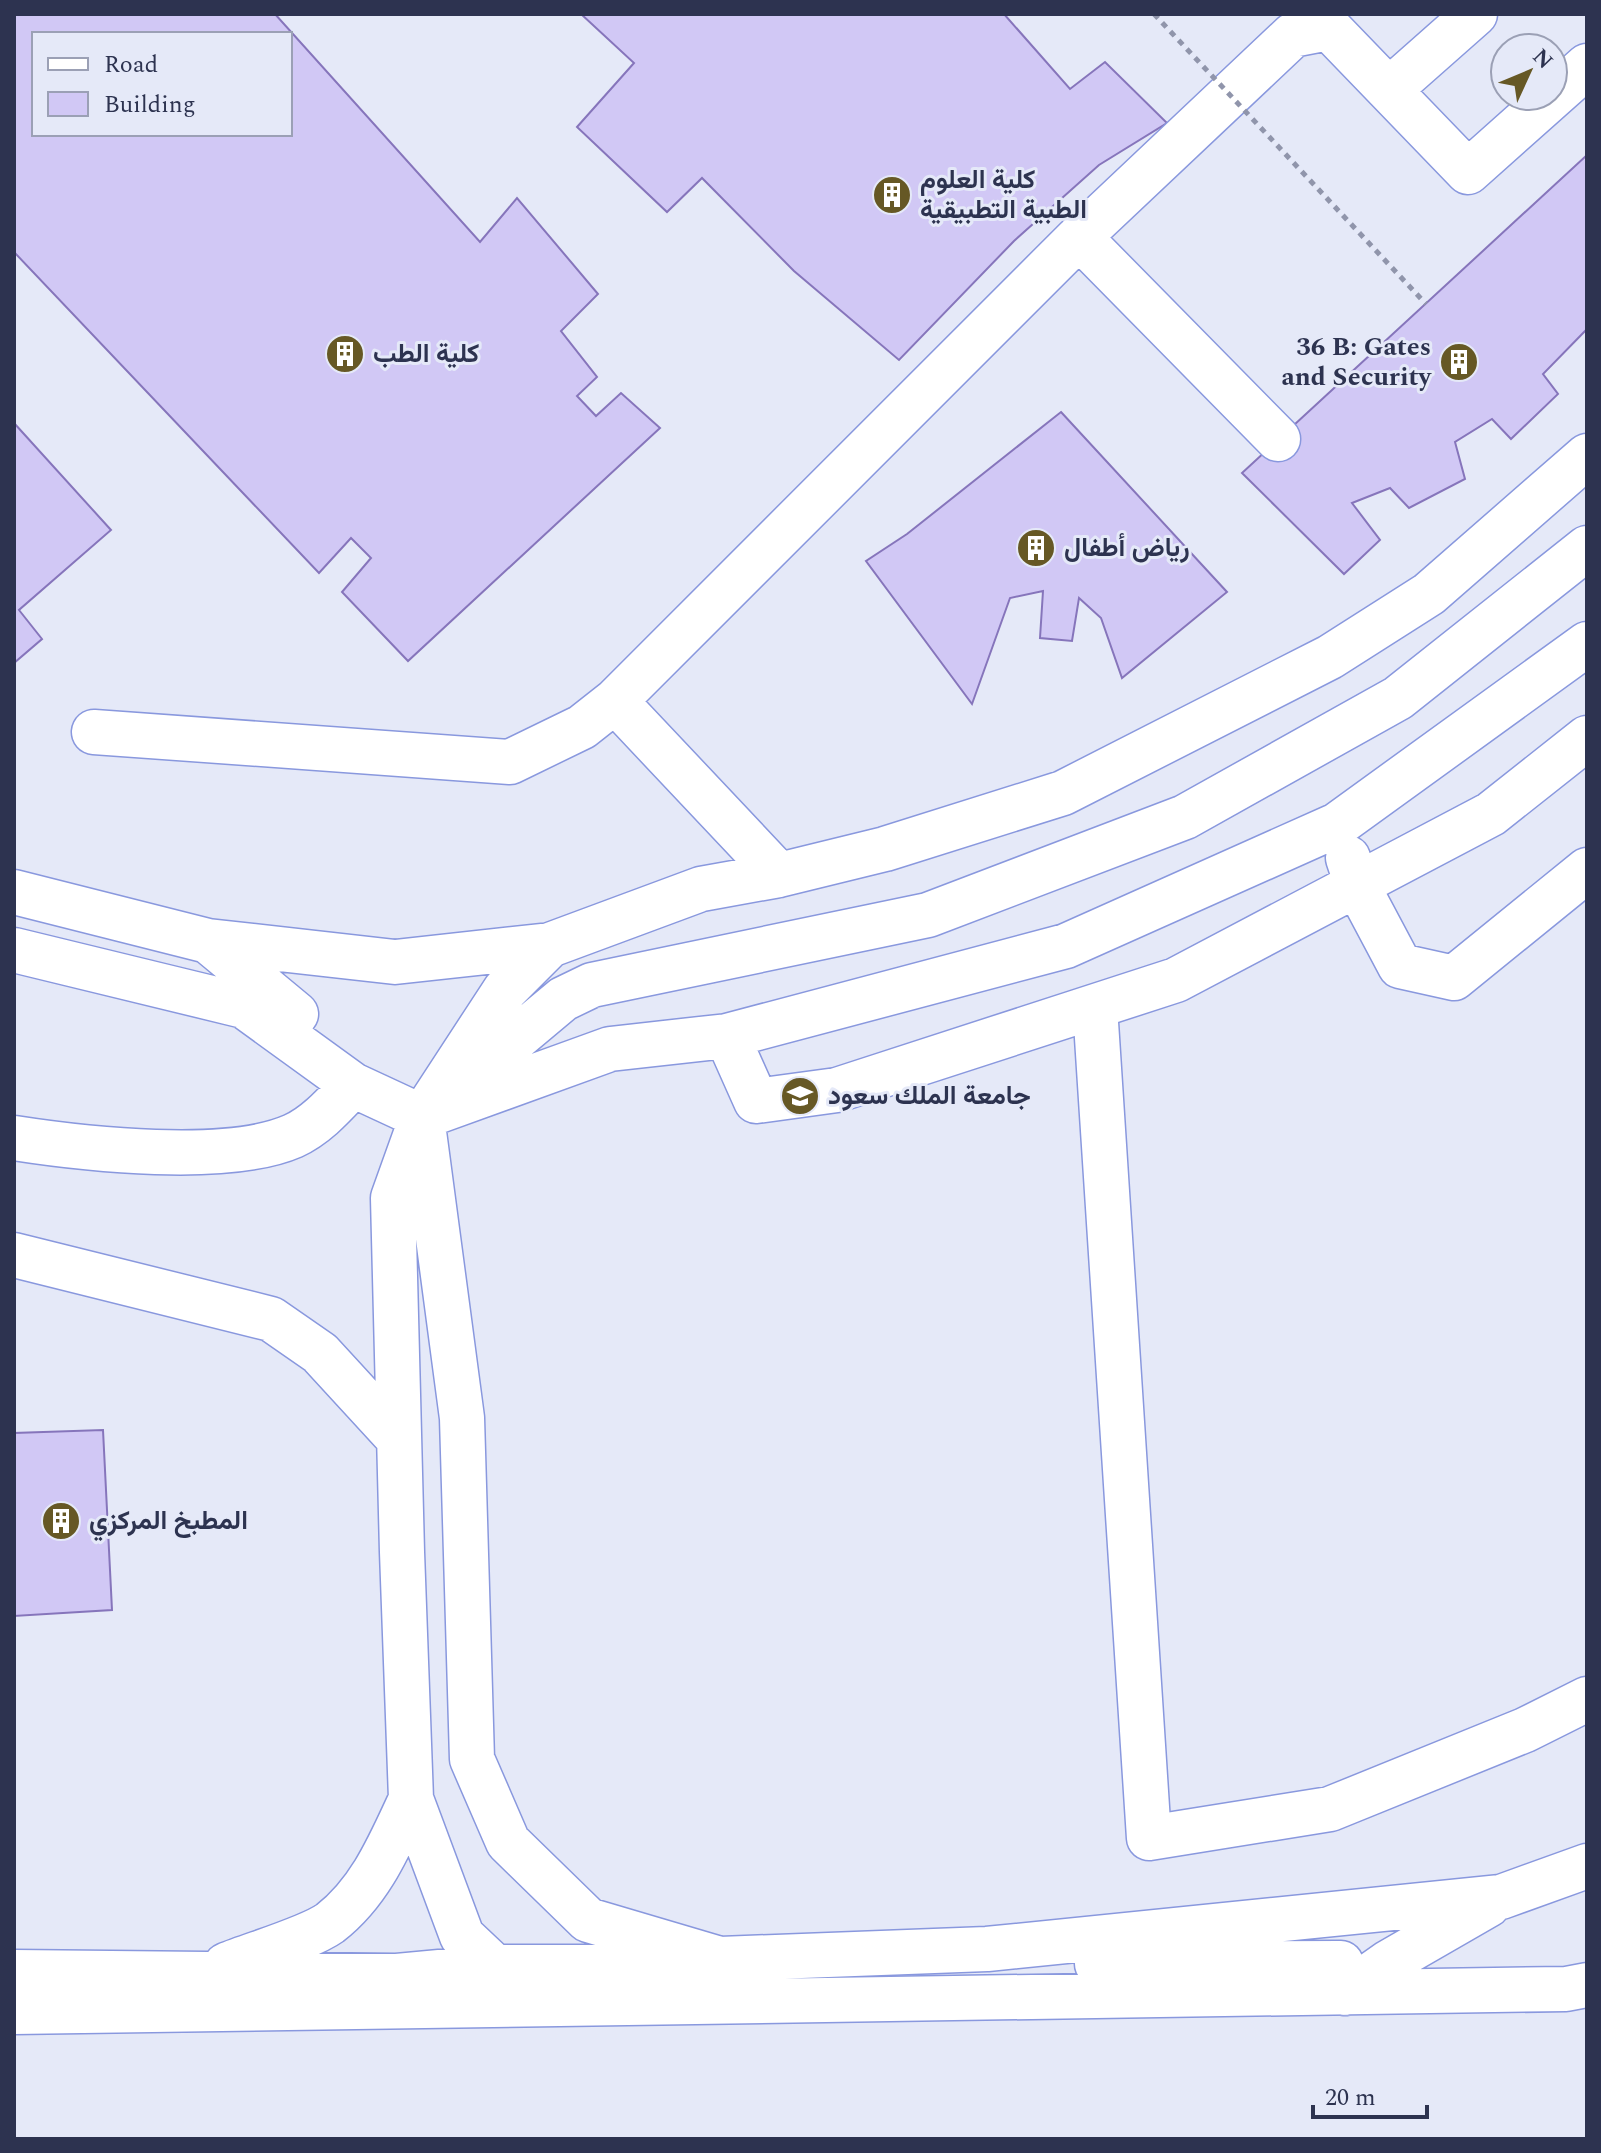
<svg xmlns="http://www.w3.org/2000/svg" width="1601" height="2153" viewBox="0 0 1601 2153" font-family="Spectral,Vazirmatn,serif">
<rect width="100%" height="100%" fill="#e5e9f8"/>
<path fill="#d1c8f5" stroke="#8675bb" stroke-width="2" fill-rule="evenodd" d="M14,14H275L480,242L517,198L598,294L561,331L597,377L577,396L596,416L621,393L660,428L408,661L342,592L371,558L351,538L319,573L14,252ZM34,34H290V134H34Z
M581,14H1004L1070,89L1105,62L1167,123L1099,165L1014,241L899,360L794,271L702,178L667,212L577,127L634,63Z
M1587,155V329L1543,374L1558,394L1511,439L1492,419L1455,442L1465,479L1409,508L1390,488L1352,503L1380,540L1344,574L1242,473Z
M1061,412L1227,592L1122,678L1101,618L1079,598L1072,641L1040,638L1043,591L1010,598L972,704L866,561L907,534Z
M14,423L111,530L19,610L42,639L14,663Z
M103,1430L112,1610L14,1616V1433Z"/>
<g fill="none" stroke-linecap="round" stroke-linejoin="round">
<g stroke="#8998de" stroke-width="47">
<path id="minor" d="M1389,90L1475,14
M1079,237L1278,439
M1587,548L1398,698L1185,817L928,915L592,985L563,999L422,1117L462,1418L472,1759L508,1842L588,1920L720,1959L987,1949L1501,1897L1587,1866
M615,701L779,875
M94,732L510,762L582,727L615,701L1079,237L1293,35L1329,28L1468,172L1587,66
M1348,858L1357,885L1400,966L1454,978L1587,870
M14,892L208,941L296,1014
M208,941L395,962L550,945
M14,950L244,1006L353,1085L422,1117L610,1049L727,1036L1066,946L1337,825L1587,644
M1095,1007L1149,1838L1330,1809L1525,1730L1587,1699
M727,1036L756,1101L837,1090L1176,980L1491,814L1587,738
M14,1138C85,1149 227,1165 293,1136C317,1125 335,1104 353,1085
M14,1255L271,1319L320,1353L399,1439
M1097,1964L1341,1963
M226,1965C253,1954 309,1938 330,1923C371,1891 390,1844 411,1799
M14,1972L397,1976L493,1967L697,1966
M1345,1993L1389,1962L1488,1905
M534,2004L462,1936L411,1799L402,1552L393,1198L422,1117L505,990L550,945L701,889L779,875L885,849L1063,793L1330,657L1429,594L1587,456
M14,2012L1566,1989L1587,1985"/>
</g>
<use href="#minor" stroke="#fff" stroke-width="44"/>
<path stroke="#9095ab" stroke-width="5" stroke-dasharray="6 6" stroke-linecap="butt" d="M1154,14L1426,304"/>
</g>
<defs>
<g id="building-disc" transform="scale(2)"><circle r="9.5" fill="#665825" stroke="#e5e9f8"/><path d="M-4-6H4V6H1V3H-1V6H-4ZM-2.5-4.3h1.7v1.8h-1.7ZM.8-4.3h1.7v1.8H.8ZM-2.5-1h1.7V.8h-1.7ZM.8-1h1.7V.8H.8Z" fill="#fff"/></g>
<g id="university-disc" transform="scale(2)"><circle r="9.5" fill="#665825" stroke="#e5e9f8"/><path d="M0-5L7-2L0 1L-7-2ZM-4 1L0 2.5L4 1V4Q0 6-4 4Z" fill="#fff"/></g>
</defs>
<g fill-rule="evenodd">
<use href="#building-disc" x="892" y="195"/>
<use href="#building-disc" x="345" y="354"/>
<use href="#building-disc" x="1459" y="362"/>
<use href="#building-disc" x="1036" y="548"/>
<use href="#university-disc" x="800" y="1096"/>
<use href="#building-disc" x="61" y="1521"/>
</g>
<g text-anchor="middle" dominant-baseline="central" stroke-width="6" stroke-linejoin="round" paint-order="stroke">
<g font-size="26" font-weight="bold" fill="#2d3350" stroke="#e5e9f8" text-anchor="start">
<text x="920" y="180">كلية العلوم<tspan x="920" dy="30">الطبية التطبيقية</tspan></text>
<text x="1431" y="347" text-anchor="end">36 B: Gates<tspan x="1431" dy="30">and Security</tspan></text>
<text x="373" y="354">كلية الطب</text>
<text x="1064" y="548">رياض أطفال</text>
<text x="828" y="1096">جامعة الملك سعود</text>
<text x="89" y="1521">المطبخ المركزي</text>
</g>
</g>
<rect width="1601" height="2153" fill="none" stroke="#2d3350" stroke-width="32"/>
<rect x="32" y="32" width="260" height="104" fill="#e5e9f8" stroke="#9ba0b5" stroke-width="2"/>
<rect x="48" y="58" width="40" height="12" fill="#ffffff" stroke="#9ba0b5" stroke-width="2"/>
<text x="104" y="72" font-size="24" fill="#2d3350">Road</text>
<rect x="48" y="92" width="40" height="24" fill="#d1c8f5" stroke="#9ba0b5" stroke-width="2"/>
<text x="104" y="112" font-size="24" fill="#2d3350">Building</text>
<g transform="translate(1529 72) rotate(46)"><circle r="38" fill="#e5e9f8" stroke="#9ba0b5" stroke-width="2"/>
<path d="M0-6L14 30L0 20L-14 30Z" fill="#665825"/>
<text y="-12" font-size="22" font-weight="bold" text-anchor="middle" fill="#2d3350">N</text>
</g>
<path d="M1313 2105v12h114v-12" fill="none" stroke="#2d3350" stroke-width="4"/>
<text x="1325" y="2105" font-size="24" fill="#2d3350" stroke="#e5e9f8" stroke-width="6" paint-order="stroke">20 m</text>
</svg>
